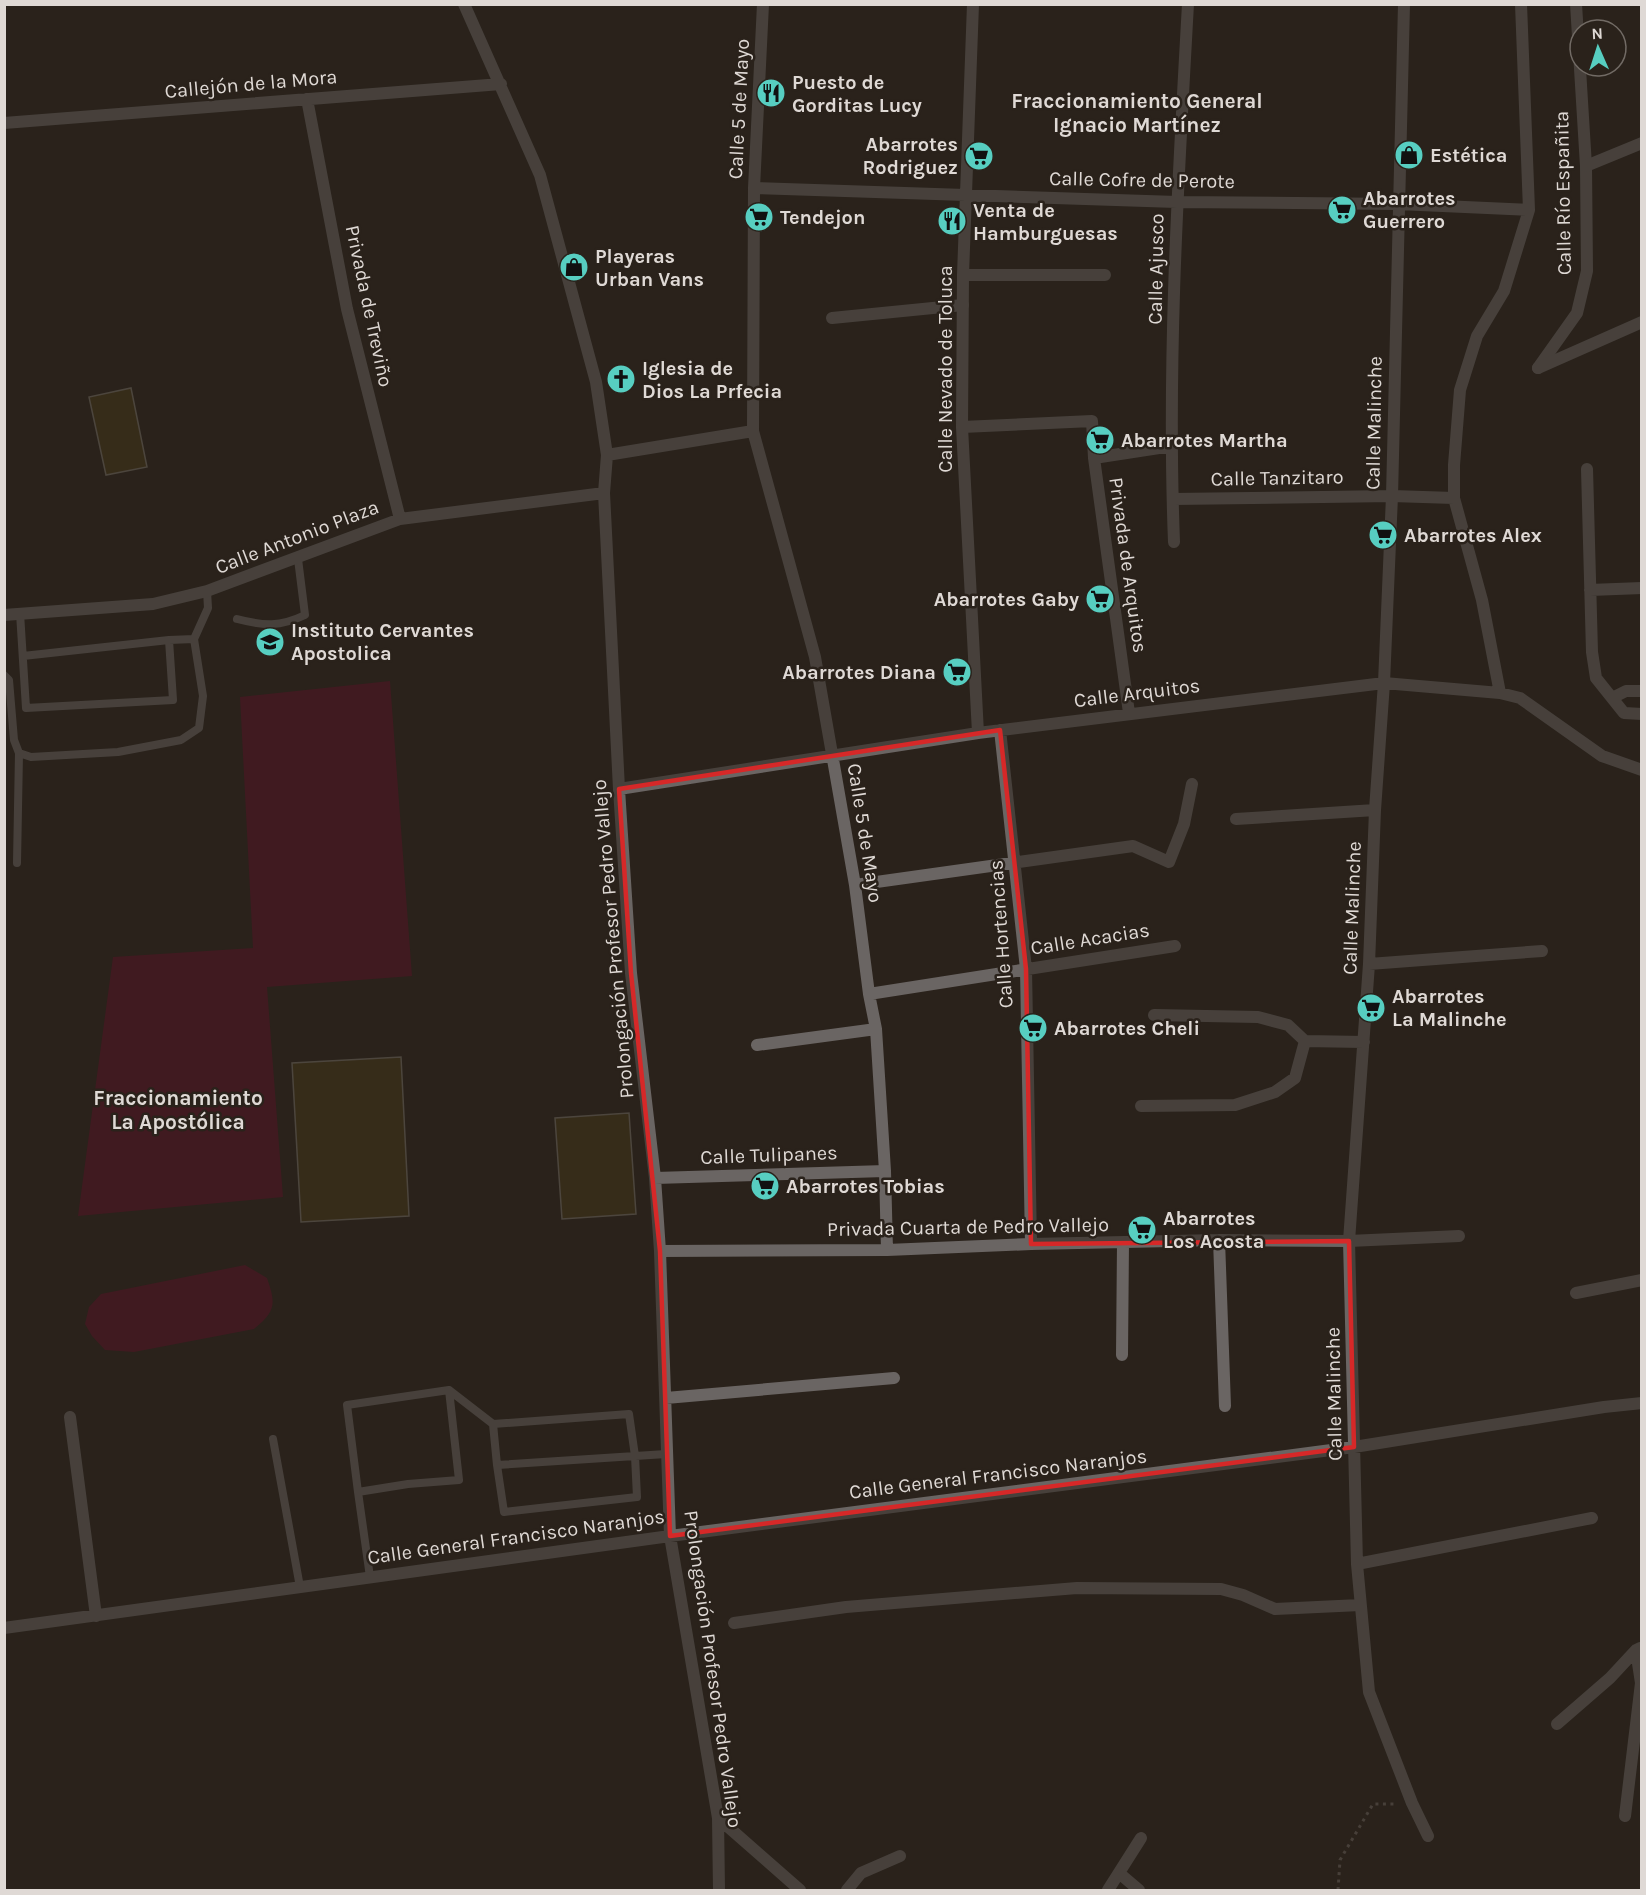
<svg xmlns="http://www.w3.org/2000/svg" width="1646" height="1895" viewBox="0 0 1646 1895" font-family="Karla,sans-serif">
<rect width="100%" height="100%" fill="#2a221b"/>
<path fill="#5b1127" d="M390,681L412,976L267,987L283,1197L78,1216L113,957L253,948L240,697Z
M245,1265L267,1278C276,1304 276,1311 254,1329L134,1352L105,1350L92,1336L85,1324L89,1307L101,1294Z"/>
<path fill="#463818" stroke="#767066" stroke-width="1.5" d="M131,388L147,467L106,475L89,397Z
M401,1057L409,1216L301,1222L292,1063Z
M629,1113L636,1214L562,1219L555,1118Z"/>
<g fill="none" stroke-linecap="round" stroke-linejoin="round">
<path stroke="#6b635d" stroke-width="3" stroke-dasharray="3 4.5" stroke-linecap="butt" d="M1338,1890L1340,1860L1373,1804H1396"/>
<path stroke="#6a6563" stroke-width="8" d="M20,613L26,708L173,700L169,640L23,656
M237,619C264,626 280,627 305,615L298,559
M169,640L194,639
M4,675L9,680L14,740L19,753L31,757L118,752L181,740L199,728L203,696L194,639L208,608L207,591
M17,863L19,753
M449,1390L459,1480L408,1484L358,1492L347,1405L449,1390L493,1424L497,1465L666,1454
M493,1424L629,1414L635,1456L637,1497L504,1512L497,1465
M273,1439L300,1587
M358,1492L370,1577"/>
<path stroke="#6a6563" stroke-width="12" d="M832,318L963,305
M1538,368L1577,313L1587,271L1586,166L1576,4"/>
<path stroke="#6a6563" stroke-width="12" d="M464,4L540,175L596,382L607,455L604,493L619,789L631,973L655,1178L660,1251L670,1536L718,1818L719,1890
M763,4L754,188L753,431L815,657L855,885L869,994L876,1029L885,1171L887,1250
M973,4L963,275L962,427L978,733
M1404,4L1392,496L1384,683L1375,810L1369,964L1349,1241L1357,1564L1369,1692L1412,1803L1428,1836
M307,99L347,309L400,519
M4,123L501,84
M1586,166L1642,143
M754,188L1177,202L1398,204L1529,210
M963,275H1105
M1538,368L1642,322
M962,427L1092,421L1094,458L1129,713
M607,455L753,431
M1094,458L1172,446
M1587,469L1592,652L1596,678L1624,713L1642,714
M1173,499L1392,496L1454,498
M1174,542C1167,363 1178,183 1188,4
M1590,590L1642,588
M4,615L153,604L207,591L400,519L604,493
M1500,693L1482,600L1454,498V465L1460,390L1477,336L1504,291L1529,210L1521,4
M1612,698L1626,691H1642
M1000,730L1026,969L1031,1244
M619,789L978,733L1384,683L1500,693L1520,698L1602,756L1642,770
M1236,819L1375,810
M855,885L1133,846L1169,862L1184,824L1192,784
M1369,964L1542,951
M869,994L1175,946
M1154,1015L1258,1017L1288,1025L1305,1041L1364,1042
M757,1045L876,1029
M1141,1106L1235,1105L1275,1092L1295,1078L1305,1041
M655,1178L885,1171
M1219,1240L1225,1406
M660,1251L887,1250L1031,1244L1219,1240L1349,1241L1459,1236
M1576,1293L1642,1280
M1122,1355L1123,1243
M666,1398L894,1378
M70,1417L96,1616
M1357,1564L1592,1518
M734,1623L846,1607L1077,1588L1221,1589L1243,1595L1275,1609L1360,1605
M4,1628L670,1536L1354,1447L1604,1407L1642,1403
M1557,1724L1610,1678L1636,1650L1640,1648
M1625,1816L1641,1683L1636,1650
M718,1818L800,1890
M1119,1873L1139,1890
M847,1890L861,1873L900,1856
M1108,1890L1141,1838"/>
</g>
<path d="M0 0H1646V1895H0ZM1000,730L1026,969L1031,1244L1349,1241L1354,1447L670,1536L660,1251L631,973L619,789Z" fill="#2a221b" fill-opacity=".55" fill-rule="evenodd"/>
<path fill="none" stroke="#d62828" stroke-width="4.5" stroke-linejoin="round" d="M1000,730L1026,969L1031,1244L1349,1241L1354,1447L670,1536L660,1251L631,973L619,789Z"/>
<defs>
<g id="restaurant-disc" transform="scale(1.5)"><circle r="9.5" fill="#57cec1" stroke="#2a221b"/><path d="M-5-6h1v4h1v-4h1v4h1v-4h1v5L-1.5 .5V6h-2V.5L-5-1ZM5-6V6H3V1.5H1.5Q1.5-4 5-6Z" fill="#111"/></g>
<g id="shop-disc" transform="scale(1.5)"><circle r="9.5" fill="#57cec1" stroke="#2a221b"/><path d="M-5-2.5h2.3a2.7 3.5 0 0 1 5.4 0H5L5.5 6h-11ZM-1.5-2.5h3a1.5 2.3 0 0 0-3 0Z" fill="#111"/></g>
<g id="supermarket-disc" transform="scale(1.5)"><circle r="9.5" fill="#57cec1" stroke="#2a221b"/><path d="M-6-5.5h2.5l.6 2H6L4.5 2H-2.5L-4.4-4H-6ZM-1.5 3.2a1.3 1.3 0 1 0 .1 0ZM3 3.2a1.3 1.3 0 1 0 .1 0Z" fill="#111"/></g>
<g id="church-disc" transform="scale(1.5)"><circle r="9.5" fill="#57cec1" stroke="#2a221b"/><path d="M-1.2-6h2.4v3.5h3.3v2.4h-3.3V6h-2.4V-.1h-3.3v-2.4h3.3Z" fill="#111"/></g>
<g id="school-disc" transform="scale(1.5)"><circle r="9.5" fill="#57cec1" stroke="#2a221b"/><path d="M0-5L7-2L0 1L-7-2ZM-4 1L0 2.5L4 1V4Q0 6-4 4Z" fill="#111"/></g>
</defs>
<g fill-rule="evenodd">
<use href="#restaurant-disc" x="771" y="93"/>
<use href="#shop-disc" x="1409" y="155"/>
<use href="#supermarket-disc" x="979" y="156"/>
<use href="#supermarket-disc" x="1342" y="210"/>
<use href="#supermarket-disc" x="759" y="217"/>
<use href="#restaurant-disc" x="952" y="221"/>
<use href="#shop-disc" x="574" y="267"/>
<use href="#church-disc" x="621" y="379"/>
<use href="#supermarket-disc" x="1100" y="440"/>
<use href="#supermarket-disc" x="1383" y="535"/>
<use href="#supermarket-disc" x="1100" y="599"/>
<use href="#school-disc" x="270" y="642"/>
<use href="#supermarket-disc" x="957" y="672"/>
<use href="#supermarket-disc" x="1371" y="1008"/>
<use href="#supermarket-disc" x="1033" y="1028"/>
<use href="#supermarket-disc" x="765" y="1186"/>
<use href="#supermarket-disc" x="1142" y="1230"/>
</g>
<g text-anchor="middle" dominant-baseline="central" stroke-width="5" stroke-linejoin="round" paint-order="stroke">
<g font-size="20" font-weight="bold" fill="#dfd9d5" stroke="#2a221b" text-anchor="start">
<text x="792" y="82">Puesto de<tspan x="792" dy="23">Gorditas Lucy</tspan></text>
<text x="958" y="144" text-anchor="end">Abarrotes<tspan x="958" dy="23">Rodriguez</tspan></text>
<text x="1430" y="155">Estética</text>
<text x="1363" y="198">Abarrotes<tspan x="1363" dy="23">Guerrero</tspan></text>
<text x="973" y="210">Venta de<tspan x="973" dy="23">Hamburguesas</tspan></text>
<text x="780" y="217">Tendejon</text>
<text x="595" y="256">Playeras<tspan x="595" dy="23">Urban Vans</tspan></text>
<text x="642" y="368">Iglesia de<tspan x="642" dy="23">Dios La Prfecia</tspan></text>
<text x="1121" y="440">Abarrotes Martha</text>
<text x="1404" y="535">Abarrotes Alex</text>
<text x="1079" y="599" text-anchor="end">Abarrotes Gaby</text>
<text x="291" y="630">Instituto Cervantes<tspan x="291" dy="23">Apostolica</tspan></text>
<text x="936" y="672" text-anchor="end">Abarrotes Diana</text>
<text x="1392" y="996">Abarrotes<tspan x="1392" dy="23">La Malinche</tspan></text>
<text x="1054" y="1028">Abarrotes Cheli</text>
<text x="786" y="1186">Abarrotes Tobias</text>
<text x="1163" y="1218">Abarrotes<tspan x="1163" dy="23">Los Acosta</tspan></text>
</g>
<g font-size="20" fill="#dfd9d5" stroke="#2a221b">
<text transform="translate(251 84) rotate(-5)">Callejón de la Mora</text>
<text transform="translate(739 109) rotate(-87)">Calle 5 de Mayo</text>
<text transform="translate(1142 180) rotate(1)">Calle Cofre de Perote</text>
<text transform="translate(1563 193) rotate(-91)">Calle Río Españita</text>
<text transform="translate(1156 269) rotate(-89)">Calle Ajusco</text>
<text transform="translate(369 306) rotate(78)">Privada de Treviño</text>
<text transform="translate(945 369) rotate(-90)">Calle Nevado de Toluca</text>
<text transform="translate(1374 423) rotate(-89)">Calle Malinche</text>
<text transform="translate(1277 478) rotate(-1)">Calle Tanzitaro</text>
<text transform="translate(297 537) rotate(-21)">Calle Antonio Plaza</text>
<text transform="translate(1128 565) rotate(82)">Privada de Arquitos</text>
<text transform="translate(1137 693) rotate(-7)">Calle Arquitos</text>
<text transform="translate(865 833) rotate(81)">Calle 5 de Mayo</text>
<text transform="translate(1352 908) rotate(-88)">Calle Malinche</text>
<text transform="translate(1001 934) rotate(-94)">Calle Hortencias</text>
<text transform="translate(613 939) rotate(-95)">Prolongación Profesor Pedro Vallejo</text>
<text transform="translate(1090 939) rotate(-9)">Calle Acacias</text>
<text transform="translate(769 1155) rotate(-2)">Calle Tulipanes</text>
<text transform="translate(968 1227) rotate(-1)">Privada Cuarta de Pedro Vallejo</text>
<text transform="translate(1334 1394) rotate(-91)">Calle Malinche</text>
<text transform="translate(998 1474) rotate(-7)">Calle General Francisco Naranjos</text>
<text transform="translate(516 1537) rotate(-8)">Calle General Francisco Naranjos</text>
<text transform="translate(713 1669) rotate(82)">Prolongación Profesor Pedro Vallejo</text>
</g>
<g font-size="21" font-weight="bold" fill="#dfd9d5" stroke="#2a221b">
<text x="1137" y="101">Fraccionamiento General<tspan x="1137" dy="24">Ignacio Martínez</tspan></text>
<text x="178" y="1098">Fraccionamiento<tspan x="178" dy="24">La Apostólica</tspan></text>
</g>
</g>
<rect width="1646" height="1895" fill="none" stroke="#dfd9d5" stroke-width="12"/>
<g transform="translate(1598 48) rotate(357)"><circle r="28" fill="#2a221b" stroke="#726b65" stroke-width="1.5"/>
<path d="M0-4.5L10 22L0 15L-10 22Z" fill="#57cec1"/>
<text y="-9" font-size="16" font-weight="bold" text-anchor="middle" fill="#dfd9d5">N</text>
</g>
</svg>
